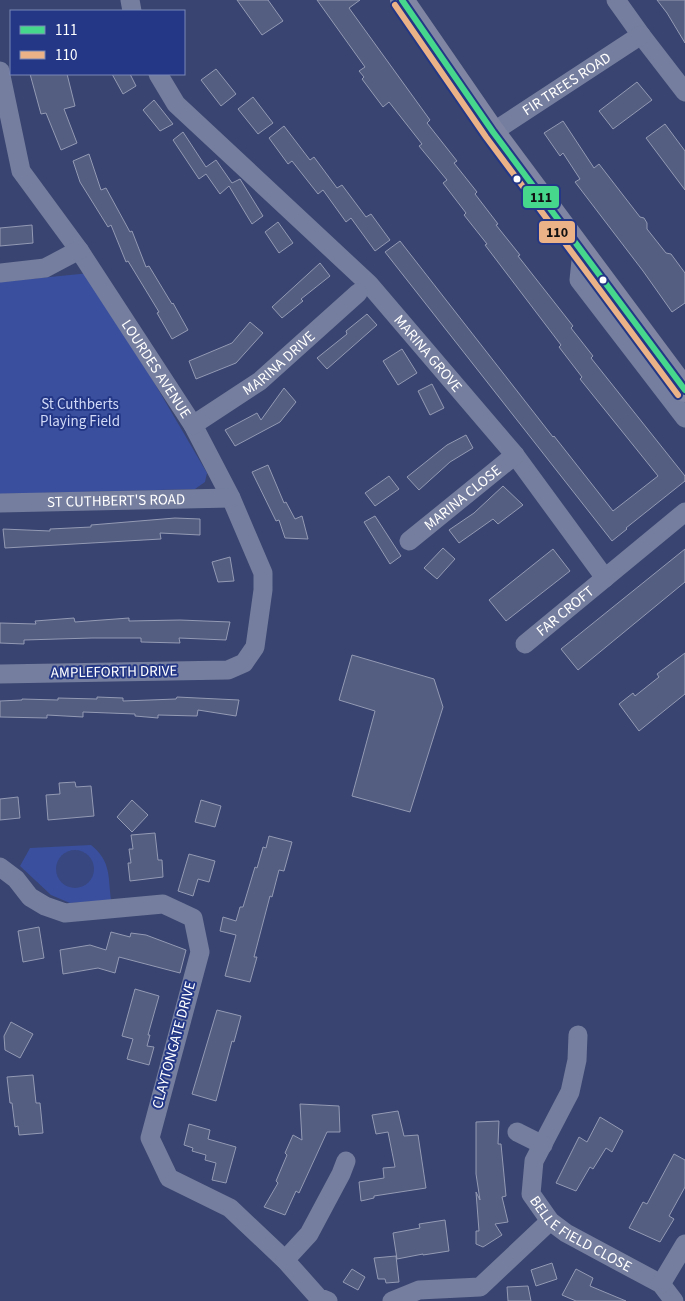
<svg xmlns="http://www.w3.org/2000/svg" width="685" height="1301" viewBox="0 0 685 1301" font-family="'Source Sans 3',sans-serif">
<rect width="100%" height="100%" fill="#394470"/>
<path fill="#3a4f9e" d="M90,273L207,473L205,482L195,489L0,494V282Z
M91,845C111,861 108,876 111,900L70,903L51,895L20,866L30,848Z"/>
<path fill="#384780" d="M56 869a19 19 0 1 1 38 0a19 19 0 1 1-38 0Z"/>
<path fill="#545e80" stroke="#939ab4" d="M237,0H268L283,21L262,35Z
M317,0H360L349,8L430,120L427,123L457,161L454,163L477,192L475,194L498,224L496,225L520,255L518,256L573,326L571,328L593,356L591,358L685,476V481L626,528L627,529L612,541L385,252L400,241L553,437L554,436L613,511L658,476L580,379L582,377L559,347L561,345L485,245L487,244L464,215L466,213L443,183L447,180L419,146L422,144L389,102L383,107L362,79L364,77L359,71L365,67Z
M657,0H685V43L667,13Z
M216,69L236,94L221,106L201,80Z
M30,74H67L75,106L64,109L77,143L61,150L46,113L41,114Z
M112,74H130L136,86L123,94Z
M637,82L652,100L613,129L599,111Z
M253,97L273,123L258,134L238,109Z
M154,100L173,124L160,131L143,110Z
M563,121L594,168L599,164L640,217L644,218L647,223V229L666,253L671,254L685,273V303L672,312L643,271L575,182L580,179L563,153L560,156L544,133Z
M665,124L685,151V190L646,138Z
M284,126L310,160L314,157L337,188L342,185L366,217L371,214L390,240L375,251L351,218L346,222L323,190L318,194L292,161L288,164L269,138Z
M183,132L206,167L216,160L232,183L240,179L263,216L252,224L229,186L220,194L206,174L199,179L173,140Z
M89,154L101,190L106,188L130,232L132,231L146,267L149,266L172,304L173,303L188,330L172,339L157,313L159,312L128,261L126,262L111,225L108,227L80,182L73,161Z
M278,222L293,243L279,253L265,232Z
M32,225L33,243L0,246V228Z
M320,263L330,276L301,299L303,301L282,318L272,307Z
M367,314L377,325L327,369L317,358L347,334L346,331Z
M250,322L263,333L236,363L196,379L189,361L232,343Z
M402,349L417,373L398,385L383,361Z
M432,384L444,408L430,415L418,391Z
M284,388L296,402L280,422L235,446L225,430L257,413L261,420Z
M466,435L473,448L450,462L419,490L407,477L447,445Z
M268,465L284,503L286,502L295,519L302,516L308,539L285,538L279,520L276,521L252,472Z
M389,476L399,489L375,506L365,493Z
M503,486L523,505L498,524L493,519L459,543L449,530L474,513Z
M375,516L401,556L390,564L364,522Z
M175,518L200,519V535L160,533L161,539L5,548L3,529L50,531V529L91,527V525Z
M443,548L455,559L437,579L424,568Z
M553,549L570,571L506,621L489,600Z
M685,549V582L578,670L561,649Z
M230,557L234,581L218,582L212,562Z
M74,618L75,622L129,618V621L180,620L230,622L226,640L179,638L180,643L141,642V638H92L24,640V644L0,643V623L36,624L35,621Z
M685,653V694L639,731L619,704L633,693L635,696L659,677L657,674Z
M352,655L434,679L443,707L410,812L352,796L375,711L339,700Z
M97,697L123,698V701L176,699L177,697L239,700L236,716L198,710L197,716L158,715V718L135,716V714L83,712V717L47,715V718L0,717V701L22,700V699L58,700V698L97,699Z
M75,782L76,787L91,786L94,816L48,820L46,795L60,794L59,783Z
M18,797L20,818L0,820V799Z
M132,800L148,815L132,832L117,817Z
M201,800L221,806L215,827L195,822Z
M155,833L158,860H162L163,877L130,881L128,863H131L129,849H133L131,835Z
M269,836L292,842L284,871L279,870L272,897L270,896L254,957H257L250,982L225,976L236,935L220,931L223,917L236,921L240,907H243L255,867L257,868L263,847L266,848Z
M189,854L215,861L209,882L198,879L193,896L178,891Z
M39,927L44,958L23,962L18,931Z
M111,932L130,937L131,933L146,935L186,950L180,973L119,957L115,973L98,968L63,974L60,950L90,945L106,950Z
M135,989L159,996L148,1035H150L147,1046L154,1047L149,1065L127,1059L133,1039L122,1036Z
M217,1010L241,1016L234,1042L232,1041L216,1101L192,1094Z
M11,1022L33,1034L20,1058L5,1050L4,1036Z
M33,1075L36,1103H40L43,1133L19,1135L18,1126L15,1127L12,1103H10L7,1077Z
M300,1104L339,1106L340,1132H327L299,1193L296,1191L285,1215L264,1207L278,1183L276,1181L287,1155L285,1153L293,1135L302,1140Z
M398,1111L404,1136L418,1135L426,1188L374,1196V1198L361,1201L359,1182L384,1178L383,1168L395,1167L388,1132L376,1134L372,1115Z
M600,1117L623,1131L612,1152L606,1148L593,1169L590,1167L576,1191L556,1183L579,1137L587,1142Z
M499,1121L498,1144H501L506,1196L502,1197L508,1222L495,1224L502,1235L483,1247L476,1244V1231H479L476,1192L480,1200L476,1174V1122Z
M189,1124L210,1130L208,1139L236,1147L226,1183L212,1180L216,1163L205,1160L206,1155L192,1151L193,1148L184,1145Z
M674,1154L685,1160V1187L669,1216L674,1219L660,1242L629,1228L643,1202L647,1204Z
M445,1220L449,1251L423,1255V1254L397,1259L393,1233L420,1228L419,1224Z
M396,1256L399,1282L386,1283L385,1279H378L374,1258Z
M552,1263L557,1279L536,1286L531,1270Z
M352,1269L365,1277L358,1290L343,1282Z
M576,1269L593,1278L590,1286L626,1301H576L562,1295Z
M528,1286L531,1301H508L507,1287Z"/>
<g fill="none" stroke-linecap="round" stroke-linejoin="round">
<g stroke="#757e9e" stroke-width="19">
<path d="M130,0L132,11"/>
<path d="M616,0L641,35L685,92"/>
<path id="s1" d="M0,71L21,171L79,250L193,425L231,498L263,573V590L255,647L244,663L228,670L0,674"/>
<path id="s2" d="M158,74L176,104L369,284L515,455L605,578L685,512"/>
<path id="s3" d="M493,132L641,35"/>
<path d="M582,251L579,280L685,418"/>
<path d="M0,273L45,268L79,250"/>
<path id="s4" d="M193,425L260,381L358,293"/>
<path id="s5" d="M0,503L231,498"/>
<path id="s6" d="M409,541L515,455"/>
<path id="s7" d="M525,644L605,578"/>
<path d="M0,867L16,879L30,897L45,906L65,913L163,904L193,918L200,952L150,1138L169,1178L230,1208L285,1260L318,1297L328,1301"/>
<path id="s8" d="M578,1035L577,1060L570,1092L534,1161L531,1194L550,1221L566,1233L661,1284L674,1301"/>
<path d="M517,1132L543,1145"/>
<path d="M285,1260L309,1234L341,1174L346,1161"/>
<path d="M661,1284L685,1244"/>
<path d="M392,1301L419,1290L480,1287L550,1221"/>
</g>
<path stroke="#7f85a3" stroke-width="24" d="M402,0L493,132L685,390"/>
<g stroke="#233786" stroke-width="10">
<path id="bus-1" d="M402,0L493,132L685,390"/>
</g>
<g stroke="#233786" stroke-width="10">
<path id="bus-2" d="M395,5L486,137L678,395"/>
</g>
<use href="#bus-1" stroke="#46d78d" stroke-width="6"/>
<use href="#bus-2" stroke="#ebb288" stroke-width="6"/>
</g>
<g fill="#fff" stroke="#233786" stroke-width="2">
<circle cx="517" cy="179" r="4.5"/>
<circle cx="603" cy="280" r="4.5"/>
</g>
<g text-anchor="middle" dominant-baseline="central" stroke-width="4" stroke-linejoin="round" paint-order="stroke">
<g font-size="15" fill="#fff" stroke="#233786">
<text stroke="none"><textPath href="#s3" startOffset="88">FIR TREES ROAD</textPath></text>
<text stroke="none"><textPath href="#s2" startOffset="390">MARINA GROVE</textPath></text>
<text stroke="none"><textPath href="#s4" startOffset="106">MARINA DRIVE</textPath></text>
<text stroke="none"><textPath href="#s1" startOffset="342">LOURDES AVENUE</textPath></text>
<text stroke="none"><textPath href="#s6" startOffset="69">MARINA CLOSE</textPath></text>
<text stroke="none"><textPath href="#s5" startOffset="116">ST CUTHBERT'S ROAD</textPath></text>
<text stroke="none"><textPath href="#s7" startOffset="52">FAR CROFT</textPath></text>
<text transform="translate(114 672) rotate(-1)">AMPLEFORTH DRIVE</text>
<text transform="translate(174 1045) rotate(-75)">CLAYTONGATE DRIVE</text>
<text stroke="none"><textPath href="#s8" startOffset="234">BELLE FIELD CLOSE</textPath></text>
</g>
<g font-size="15" fill="#d1d9f7" stroke="#233786">
<text x="80" y="404">St Cuthberts<tspan x="80" dy="17">Playing Field</tspan></text>
</g>
</g>
<g stroke="#233786" stroke-width="2">
<rect x="522" y="185" width="38" height="24" rx="5" fill="#46d78d"/>
<rect x="538" y="220" width="38" height="24" rx="5" fill="#ebb288"/>
</g>
<g font-size="14" text-anchor="middle" font-weight="bold" fill="#111">
<text x="541" y="202">111</text>
<text x="557" y="237">110</text>
</g>
<rect x="10" y="10" width="175" height="65" fill="#233786" stroke="#7b87b6"/>
<rect x="20" y="26" width="25" height="8" fill="#46d78d" stroke="#7b87b6"/>
<text x="55" y="35" font-size="15" fill="#ffffff">111</text>
<rect x="20" y="51" width="25" height="8" fill="#ebb288" stroke="#7b87b6"/>
<text x="55" y="60" font-size="15" fill="#ffffff">110</text>
</svg>
